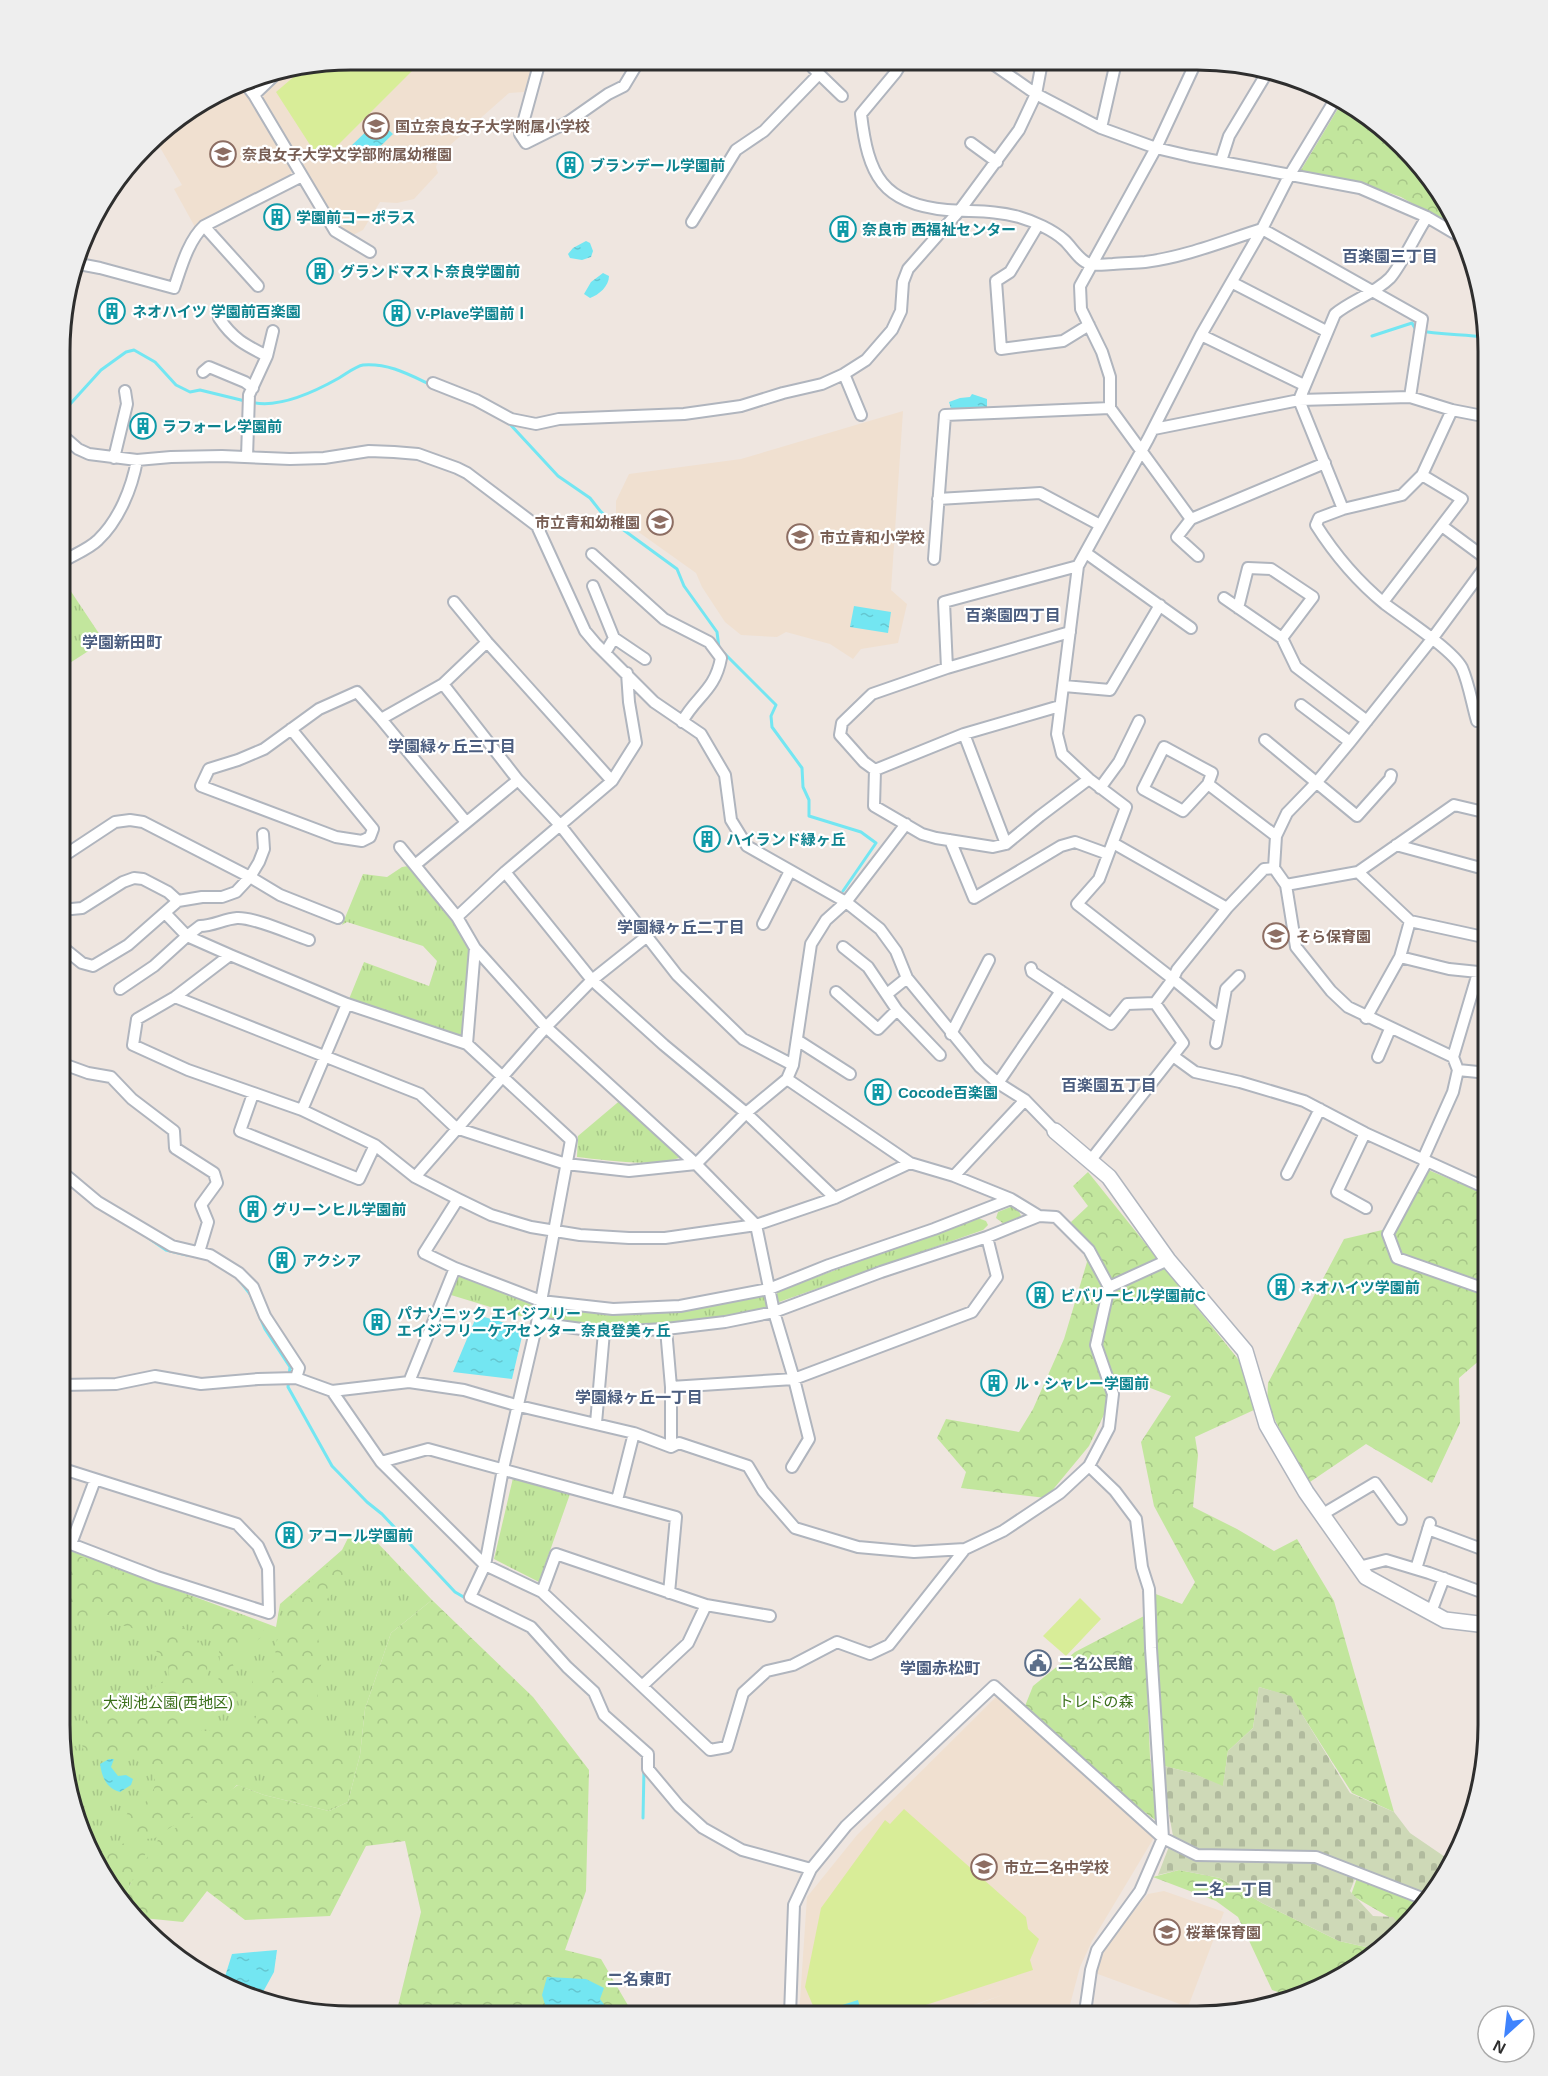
<svg xmlns="http://www.w3.org/2000/svg" width="1548" height="2076" viewBox="0 0 1548 2076" font-family="Helvetica,'Noto Sans JP',sans-serif">
<defs>
<pattern id="grass-tufts" width="24" height="20" patternUnits="userSpaceOnUse" patternTransform="scale(1.5)"><rect width="24" height="20" fill="#c2e69d"/><path d="M3 7l-1-3M5 7V3M7 7l1-3M15 17l-1-3M17 17v-4M19 17l1-3" fill="none" stroke="#a7c688"/></pattern>
<pattern id="forest-crowns" width="20" height="18" patternUnits="userSpaceOnUse" patternTransform="scale(1.5)"><rect width="20" height="18" fill="#c2e69d"/><path d="M2 6a3 3 0 1 1 6 0M12 15a3 3 0 1 1 6 0" fill="none" stroke="#a7c688"/></pattern>
<pattern id="cemetery-stones" width="16" height="16" patternUnits="userSpaceOnUse" patternTransform="scale(1.5)"><rect width="16" height="16" fill="#ced9b7"/><path d="M2 7V4a2 2 0 0 1 4 0v3zM10 15v-3a2 2 0 0 1 4 0v3z" fill="#b1bb9e"/></pattern>
<pattern id="water-ripples" width="26" height="14" patternUnits="userSpaceOnUse" patternTransform="scale(1.5)"><rect width="26" height="14" fill="#73e6f2"/><path d="M2 4q2-2 4 0t4 0M15 11q2-2 4 0t4 0" fill="none" stroke="#64c6d0"/></pattern>
</defs>
<rect width="100%" height="100%" fill="#efe6e0"/>
<path fill="#f0e0d0" d="M352,60L534,61L524,92L509,93L440,154L436,167L438,173L414,199L397,203L380,202L363,230L351,236L342,231L263,98L265,92L286,71Z
M241,85L249,95L292,169L291,175L195,227L174,189L182,185L155,139L160,132Z
M903,411L891,590L907,604L898,643L861,649L853,659L830,644L786,632L777,637L741,635L725,622L702,587L696,573L616,516V501L629,474L741,459Z
M998,1695L1155,1836L1092,1941L1080,1967L1067,2016L949,2015L1005,1994L945,2015H799L807,1897L857,1835Z
M1164,1891L1224,1912L1188,2007L1095,1973L1100,1951L1148,1894Z"/>
<path fill="url(#grass-tufts)" d="M62,578L104,641L62,668Z
M415,865L475,948L467,1044L347,1004L364,962L429,986L437,961L423,946L347,922L342,925L363,874L387,877L402,867Z
M623,1098L681,1157C654,1168 606,1160 577,1157L578,1136Z
M1013,1206L1018,1209L1021,1216L1019,1220L1004,1224L996,1218L998,1212Z
M978,1218L986,1221L988,1225L983,1230L779,1302L776,1296L778,1291Z
M463,1275L532,1300L534,1306L530,1319L451,1295L455,1279Z
M760,1295L765,1296L768,1299L766,1309L725,1318L668,1325L606,1328L550,1319L543,1313L545,1307L656,1313L692,1309Z
M513,1478L570,1494L539,1582L494,1559Z
M370,1535L432,1600L391,1633L365,1709L360,1755L348,1802L329,1811L264,1795L237,1785L131,1883L123,1902L90,1854L60,1724V1547L276,1627L280,1604L342,1550L349,1536Z"/>
<path fill="url(#forest-crowns)" d="M1342,102L1374,120L1458,222L1460,231L1401,197L1362,183L1303,173L1301,170Z
M1426,1169L1488,1195V1353L1459,1378L1460,1423L1432,1483L1366,1444L1307,1484L1267,1404L1268,1383L1344,1239L1395,1227Z
M1088,1172L1242,1364L1254,1410L1195,1437L1198,1455L1193,1507L1237,1529L1274,1551L1297,1539L1334,1601L1394,1812L1352,1793L1291,1697L1259,1687L1253,1728L1228,1751L1223,1787L1192,1773L1160,1765L1153,1593L1182,1604L1195,1582L1154,1506L1141,1442L1171,1396L1122,1377L1089,1446L1046,1498L961,1488L966,1472L937,1438L946,1419L1019,1432L1033,1409L1064,1339L1087,1262L1071,1222L1088,1206L1073,1186Z
M60,1549L266,1626L260,1638L232,1660L240,1694L234,1707L219,1706L215,1701C218,1680 226,1651 211,1632C206,1625 195,1621 187,1617C178,1613 172,1607 161,1608L139,1630L114,1623L113,1615H104L96,1623H78L60,1626Z
M342,1554L344,1569L340,1586L321,1605L318,1638L322,1661L316,1688L319,1701L324,1705L314,1727L338,1744L360,1746L347,1801L328,1810L264,1793L266,1785L271,1782L274,1777L268,1771L261,1770L243,1778L155,1838L146,1839L125,1830L123,1822L128,1812C144,1808 151,1797 156,1783L150,1768L124,1754L111,1751H84L80,1738L82,1727L89,1716L99,1709L123,1701L132,1694L150,1690L169,1677C170,1665 164,1659 156,1651L146,1652L147,1644C154,1640 163,1631 170,1628C179,1625 186,1629 192,1634C219,1656 205,1695 192,1721L201,1731H213L254,1721L260,1708C255,1697 249,1686 254,1675L267,1677L273,1673L276,1661L275,1644L284,1629L287,1602Z
M432,1600L533,1697L589,1770L586,1891L565,1950L601,1959L633,2014H396L421,1912L405,1841L366,1846L330,1916L245,1920L207,1891L183,1922L133,1917L123,1902L131,1883L158,1840L238,1785L264,1795L329,1811L348,1802L360,1755L365,1709L391,1633Z
M1144,1616L1150,1757L1159,1823L1118,1792L1025,1706L1033,1686L1075,1652Z
M127,1843L146,1853L131,1879L121,1900L95,1860C102,1848 114,1845 127,1843Z
M1179,1870L1220,1878L1262,1903L1339,1941L1366,1947L1390,1942L1326,1986L1287,1995L1272,1990L1238,1917L1216,1901L1153,1877Z
M1357,1878L1423,1905L1402,1929L1394,1920L1351,1895Z"/>
<path fill="url(#cemetery-stones)" d="M1259,1687L1291,1696L1350,1793L1394,1812L1410,1833L1451,1861L1439,1887L1430,1896L1359,1869L1350,1891L1373,1916L1393,1917L1402,1928L1390,1942L1366,1947L1339,1941L1262,1903L1220,1878L1179,1870L1158,1875L1173,1836L1160,1765L1192,1773L1223,1786L1228,1751L1253,1728Z"/>
<path fill="#d8ed98" d="M352,60H423L321,162L276,92L304,68Z
M1080,1598L1101,1619L1066,1656L1043,1636Z
M904,1809L1026,1917L1028,1929L1039,1939L1030,1960L1033,1970L895,2015H817L805,1987L821,1908L885,1820L890,1824Z"/>
<path fill="url(#water-ripples)" d="M378,120L393,134L363,163L349,148Z
M586,241L590,243L593,251L591,257L582,260L570,258L568,254L573,248Z
M603,273L609,276C609,286 599,295 590,298L584,294L591,282Z
M972,394L987,399V407L951,409L949,402L960,398L970,397Z
M854,606L891,612L888,633L850,627Z
M477,1315L524,1328L512,1379L453,1372Z
M109,1759H114L111,1767L118,1776L126,1775L133,1779L131,1785L120,1792C106,1788 102,1777 100,1764Z
M277,1950L274,1972L258,2001L223,1983L232,1954Z
M547,1977L586,1979L604,1988L600,1999L611,2014H548L542,1995Z
M858,2000L862,2015H821L820,2012Z"/>
<g fill="none" stroke-linecap="round" stroke-linejoin="round">
<path stroke="#73e6f2" stroke-width="3" d="M1372,336L1412,323L1416,330C1439,335 1462,334 1485,337
M251,402C278,409 316,391 339,378C346,374 356,366 363,365C388,363 408,374 429,384
M62,413L101,370L126,352L134,350L155,362L176,385L190,392L200,390L245,401
M508,422L558,476L590,498L601,512L614,523L677,569L684,586L717,632L719,648L776,705L771,716L772,727L802,768L803,787L809,800V816L861,832L876,843L843,891
M147,1237L166,1250L187,1255
M240,1281L250,1294L265,1329L290,1367L288,1387L332,1466L367,1502L382,1514L455,1592L467,1599
M643,1818L644,1769"/>
<g stroke="#b0b5be" stroke-width="14">
<path id="street" d="M540,61L520,134L526,143L568,122L608,94L624,86L639,61
M815,61L813,68L842,96
M902,62L896,72L861,114C868,175 882,204 947,210C972,212 995,210 1019,217C1033,221 1053,230 1064,240C1072,247 1079,261 1090,264C1096,266 1106,264 1113,264C1123,263 1134,263 1145,262C1185,257 1224,241 1262,229L1422,319L1410,397
M990,62L1036,94L1101,128L1156,148L1190,156L1360,188L1427,217L1461,237
M1196,62L1156,148L1080,286L1081,309L1102,352L1110,377V408L1191,519L1325,463
M245,83L254,95L335,231L370,252
M254,95L278,72
M1101,128L1116,62
M971,143L997,162
M1221,161L1229,136L1268,71
M692,222L736,150L764,131L819,74
M1038,225L1010,272L996,281L1001,349L1063,341L1089,325
M204,226L258,286
M79,264L100,268L174,288C181,268 188,241 204,226L302,176
M1233,283L1326,331
M219,318C233,339 245,345 267,356L249,395L247,457
M1201,335L1304,385
M267,356L273,331
M203,372L209,367L245,382L253,388
M844,374L861,415
M433,383L476,400L511,419L536,424L559,419L684,414L741,406L783,393L822,384L844,374L866,360L892,330L901,311L903,282L908,269L960,210L1019,130L1036,94L1042,62
M1452,410L1422,475L1402,495L1343,509L1319,518L1316,525C1335,555 1357,581 1385,604C1402,617 1453,650 1462,668C1469,684 1472,704 1477,721
M1154,429L1299,400L1410,397L1452,410L1488,417
M62,435L78,449L89,454L137,460L171,457L222,456L290,459L324,458L369,451L394,452L418,454L457,468L467,473L537,526L585,631L596,644L654,702L701,734L725,775L731,820L747,846L846,902L880,929L896,951L907,978L980,1067L998,1083L1025,1100L1055,1131
M114,458L127,404L125,391
M938,499L1040,493L1100,525
M1343,509L1299,400L1335,314C1352,300 1374,294 1390,278C1401,266 1417,232 1427,217
M1191,519L1177,537L1198,556
M1442,526L1488,560
M1086,553L1191,628
M592,554L664,619L709,642L721,658C715,691 696,696 682,722
M934,559L945,415L1110,408
M62,562C73,555 89,549 98,540C119,520 132,488 137,460
M593,586L614,638L605,653
M1224,598L1282,638L1296,667L1367,721
M454,602L487,642L612,781
M1383,602L1462,499L1422,475
M1238,608L1248,568L1271,569L1313,597L1282,638
M1070,632L947,668L872,694L842,723L840,735L864,762L875,770L874,806L922,834L936,838L993,847L1006,844L1040,816L1089,779
M614,638L645,659
M947,668L944,602L1078,566
M443,684L518,780L560,825L677,975L743,1039L793,1065
M1064,686L1110,690L1160,605
M1301,705L1350,742
M291,729L373,829L370,837L362,841L336,837L201,786L209,769L238,760L264,749L319,709L357,692L381,719
M964,734L1006,844
M1265,740L1357,816L1390,779L1391,775
M875,770L964,734L1060,706
M1208,784L1183,811L1143,789L1164,747L1212,773L1208,784L1276,836
M1100,788L1119,762L1139,721
M466,822L381,719L443,684L487,642
M950,840L974,898L1061,846L1075,842L1108,854
M1113,843L1227,908L1264,869L1274,868
M1396,845L1488,870
M400,847L457,917L475,948L546,1027L696,1164L756,1225L774,1312L794,1379L809,1439L792,1467
M62,857L115,822L130,820L143,822L250,877L280,895L338,918
M415,865L518,780
M505,872L592,980L664,1045L746,1113L835,1198
M1358,872L1410,921L1488,938
M1286,885L1358,872L1454,805L1488,813
M61,910L82,908L123,882L134,878L143,879L168,892L178,901
M166,914L187,936L200,926C213,926 224,919 237,918C254,917 291,934 309,940
M457,917L505,872L612,781L636,743L629,702L627,673
M763,924L790,871
M61,946L82,963L93,966L128,945L178,901L202,897H222L236,892L250,877L259,862L264,849L263,834
M843,947L868,967L897,1010L940,1055
M1400,957L1449,969L1488,973
M1031,968L1032,972L1111,1024L1127,1004L1155,1003
M1478,973L1453,1057L1458,1070L1453,1092L1423,1159L1425,1165L1388,1234L1397,1258L1488,1290
M120,989L154,966L187,936L230,955
M836,992L878,1029L897,1010
M887,994L907,978
M175,997L420,1094L456,1128L566,1164L629,1171L696,1164L746,1113L787,1079L793,1065L811,944L826,920L846,902L906,824
M1220,1018L1173,979L1177,970L1227,908
M1366,1018L1400,957L1410,921
M951,1034L989,960
M797,1040L850,1074
M1216,1043L1226,989L1239,976
M467,1044L475,948
M1173,1056L1195,1072L1240,1082L1304,1101L1365,1133L1488,1189
M1378,1057L1390,1029
M1453,1057L1348,1007L1331,991L1296,947L1286,885L1274,868L1276,836L1287,813L1316,783L1350,742L1432,639L1488,563
M66,1065L88,1073L111,1077L132,1099L174,1131L175,1148L214,1173L217,1183L201,1205L208,1222L199,1252
M1458,1070L1488,1073
M787,1079L910,1163L954,1176L1011,1199L1039,1216
M998,1083L1061,991
M253,1094L240,1131L359,1179L375,1145
M302,1110L347,1004
M1365,1133L1337,1192L1366,1208
M1090,1161L1183,1043L1155,1003L1173,979L1077,904L1099,879L1126,807L1089,779L1062,754L1057,734L1078,566L1148,439L1201,335L1262,229L1289,176L1336,98
M61,1171L98,1202L172,1246L210,1255L239,1273L253,1287L265,1316L299,1368L296,1378
M1287,1174L1320,1109
M954,1176L1025,1100
M415,1177L546,1027L592,980L646,937
M458,1199L424,1253L455,1268L541,1301L613,1309L680,1306L769,1289L829,1265L934,1229L1011,1199
M1109,1287L1168,1260
M666,1329L671,1387V1447
M409,1382L455,1268
M61,1385L116,1384L155,1376L201,1384L258,1379L296,1378L332,1391L409,1382L464,1390L519,1406L634,1433L671,1447L679,1443L748,1466L763,1491L795,1528L858,1547L914,1552L965,1549L1003,1531L1060,1493L1089,1466L1109,1428L1113,1394L1096,1345L1109,1287L1089,1250L1056,1217L1039,1216L987,1237L881,1272L774,1312L725,1322L666,1329L604,1332L537,1323
M671,1387L794,1379L972,1312L997,1277L987,1237
M332,1391L381,1462L485,1565L542,1592L710,1750L727,1747L743,1693L767,1671L793,1665L837,1642L870,1654L889,1645L965,1549
M596,1423L604,1332
M381,1462L428,1449L676,1517L669,1593
M60,1468L237,1524L258,1546L268,1568L269,1613L157,1577L71,1544L95,1480
M617,1500L634,1433
M1323,1514L1375,1483L1401,1519
M1428,1529L1487,1551
M1359,1567L1386,1560L1429,1573L1487,1594
M1416,1569L1430,1523
M542,1592L556,1554L706,1605L770,1616
M1431,1612L1444,1578
M642,1686L688,1643L706,1605
M811,1869L742,1850L703,1828L679,1806L648,1769V1754L604,1715L594,1692L567,1667L531,1627L470,1597L485,1565L503,1469L537,1323L571,1140L467,1044L347,1004L230,955L175,997L137,1019L133,1045L188,1070L302,1110L375,1145L415,1177L458,1199L491,1215L531,1227L580,1235L629,1238H665L756,1225L835,1198L910,1163
M790,2015L794,1905L811,1869L846,1826L994,1686L1163,1838L1197,1855L1316,1857L1427,1900
M1083,2016L1086,2005L1091,1970L1097,1950L1140,1891L1163,1838L1151,1648L1149,1589L1142,1567L1136,1519L1115,1491L1089,1466"/>
</g>
<g stroke="#b0b5be" stroke-width="18">
<path id="secondary" d="M1055,1131L1109,1177L1168,1260L1245,1351L1267,1425L1306,1492L1366,1577L1445,1620L1487,1625"/>
</g>
<use href="#street" stroke="#fff" stroke-width="10"/>
<use href="#secondary" stroke="#fff" stroke-width="15"/>
</g>
<defs>
<g id="school-ring" transform="scale(1.35)"><circle r="9.5" fill="#fff" stroke="#8d6e63" stroke-width="1.5"/><path d="M0-5L7-2L0 1L-7-2ZM-4 1L0 2.5L4 1V4Q0 6-4 4Z" fill="#8d6e63"/></g>
<g id="building-ring" transform="scale(1.35)"><circle r="9.5" fill="#fff" stroke="#0f9aa8" stroke-width="1.5"/><path d="M-4-6H4V6H1V3H-1V6H-4ZM-2.5-4.3h1.7v1.8h-1.7ZM.8-4.3h1.7v1.8H.8ZM-2.5-1h1.7V.8h-1.7ZM.8-1h1.7V.8H.8Z" fill="#0f9aa8"/></g>
<g id="civic-ring" transform="scale(1.35)"><circle r="9.5" fill="#fff" stroke="#5c6f8a" stroke-width="1.5"/><path d="M-.6-6.5H3V-4.5H.6V-3L4-1V1h2V6H-6V1h2V-1L-.6-3ZM-1.2 2.5V6h2.4V2.5Z" fill="#5c6f8a"/></g>
</defs>
<g fill-rule="evenodd">
<use href="#school-ring" x="376" y="126"/>
<use href="#school-ring" x="223" y="154"/>
<use href="#building-ring" x="570" y="165"/>
<use href="#building-ring" x="277" y="217"/>
<use href="#building-ring" x="843" y="229"/>
<use href="#building-ring" x="320" y="271"/>
<use href="#building-ring" x="112" y="311"/>
<use href="#building-ring" x="397" y="313"/>
<use href="#building-ring" x="143" y="426"/>
<use href="#school-ring" x="660" y="522"/>
<use href="#school-ring" x="800" y="537"/>
<use href="#building-ring" x="707" y="839"/>
<use href="#school-ring" x="1276" y="936"/>
<use href="#building-ring" x="878" y="1092"/>
<use href="#building-ring" x="253" y="1209"/>
<use href="#building-ring" x="282" y="1260"/>
<use href="#building-ring" x="1281" y="1287"/>
<use href="#building-ring" x="1040" y="1295"/>
<use href="#building-ring" x="377" y="1322"/>
<use href="#building-ring" x="994" y="1383"/>
<use href="#building-ring" x="289" y="1535"/>
<use href="#civic-ring" x="1038" y="1663"/>
<use href="#school-ring" x="984" y="1867"/>
<use href="#school-ring" x="1167" y="1932"/>
</g>
<g text-anchor="middle" dominant-baseline="central" stroke-width="4.5" stroke-linejoin="round" paint-order="stroke">
<g font-size="15" font-weight="bold" fill="#785e54" stroke="#fff" text-anchor="start">
<text x="395" y="126">国立奈良女子大学附属小学校</text>
<text x="242" y="154">奈良女子大学文学部附属幼稚園</text>
<text x="640" y="522" text-anchor="end">市立青和幼稚園</text>
<text x="820" y="537">市立青和小学校</text>
<text x="1296" y="936">そら保育園</text>
<text x="1004" y="1867">市立二名中学校</text>
<text x="1186" y="1932">桜華保育園</text>
</g>
<g font-size="15" font-weight="bold" fill="#0d838f" stroke="#fff" text-anchor="start">
<text x="590" y="165">ブランデール学園前</text>
<text x="296" y="217">学園前コーポラス</text>
<text x="862" y="229">奈良市 西福祉センター</text>
<text x="340" y="271">グランドマスト奈良学園前</text>
<text x="132" y="311">ネオハイツ 学園前百楽園</text>
<text x="416" y="313">V-Plave学園前Ⅰ</text>
<text x="162" y="426">ラフォーレ学園前</text>
<text x="726" y="839">ハイランド緑ヶ丘</text>
<text x="898" y="1092">Cocode百楽園</text>
<text x="272" y="1209">グリーンヒル学園前</text>
<text x="302" y="1260">アクシア</text>
<text x="1300" y="1287">ネオハイツ学園前</text>
<text x="1060" y="1295">ビバリーヒル学園前C</text>
<text x="397" y="1313">パナソニック エイジフリー<tspan x="397" dy="17">エイジフリーケアセンター 奈良登美ヶ丘</tspan></text>
<text x="1014" y="1383">ル・シャレー学園前</text>
<text x="308" y="1535">アコール学園前</text>
</g>
<g font-size="15" font-weight="bold" fill="#4e5e75" stroke="#fff" text-anchor="start">
<text x="1058" y="1663">二名公民館</text>
</g>
<g font-size="15" fill="#3a6f1a" stroke="#fff">
<text x="1096" y="1701">トレドの森</text>
<text x="168" y="1702">大渕池公園(西地区)</text>
</g>
<g font-size="16" font-weight="bold" fill="#4c5e80" stroke="#fff">
<text x="1390" y="256">百楽園三丁目</text>
<text x="1013" y="615">百楽園四丁目</text>
<text x="122" y="642">学園新田町</text>
<text x="452" y="746">学園緑ヶ丘三丁目</text>
<text x="681" y="927">学園緑ヶ丘二丁目</text>
<text x="1109" y="1085">百楽園五丁目</text>
<text x="639" y="1397">学園緑ヶ丘一丁目</text>
<text x="940" y="1668">学園赤松町</text>
<text x="1233" y="1889">二名一丁目</text>
<text x="639" y="1979">二名東町</text>
</g>
</g>
<path d="M0 0H1548V2076H0ZM351 70H1197A281 281 0 0 1 1478 351V1725A281 281 0 0 1 1197 2006H351A281 281 0 0 1 70 1725V351A281 281 0 0 1 351 70Z" fill="#eee" fill-rule="evenodd"/>
<path fill="none" stroke="#2e2e2e" stroke-width="3" d="M351 70H1197A281 281 0 0 1 1478 351V1725A281 281 0 0 1 1197 2006H351A281 281 0 0 1 70 1725V351A281 281 0 0 1 351 70Z"/>
<g transform="translate(1506 2034) rotate(207)"><circle r="28" fill="#ffffff" stroke="#ababab" stroke-width="1.5"/>
<path d="M0-4.5L10 22L0 15L-10 22Z" fill="#3f83fd"/>
<text y="-9" font-size="16" font-weight="bold" text-anchor="middle" fill="#2e2e2e">N</text>
</g>
</svg>
